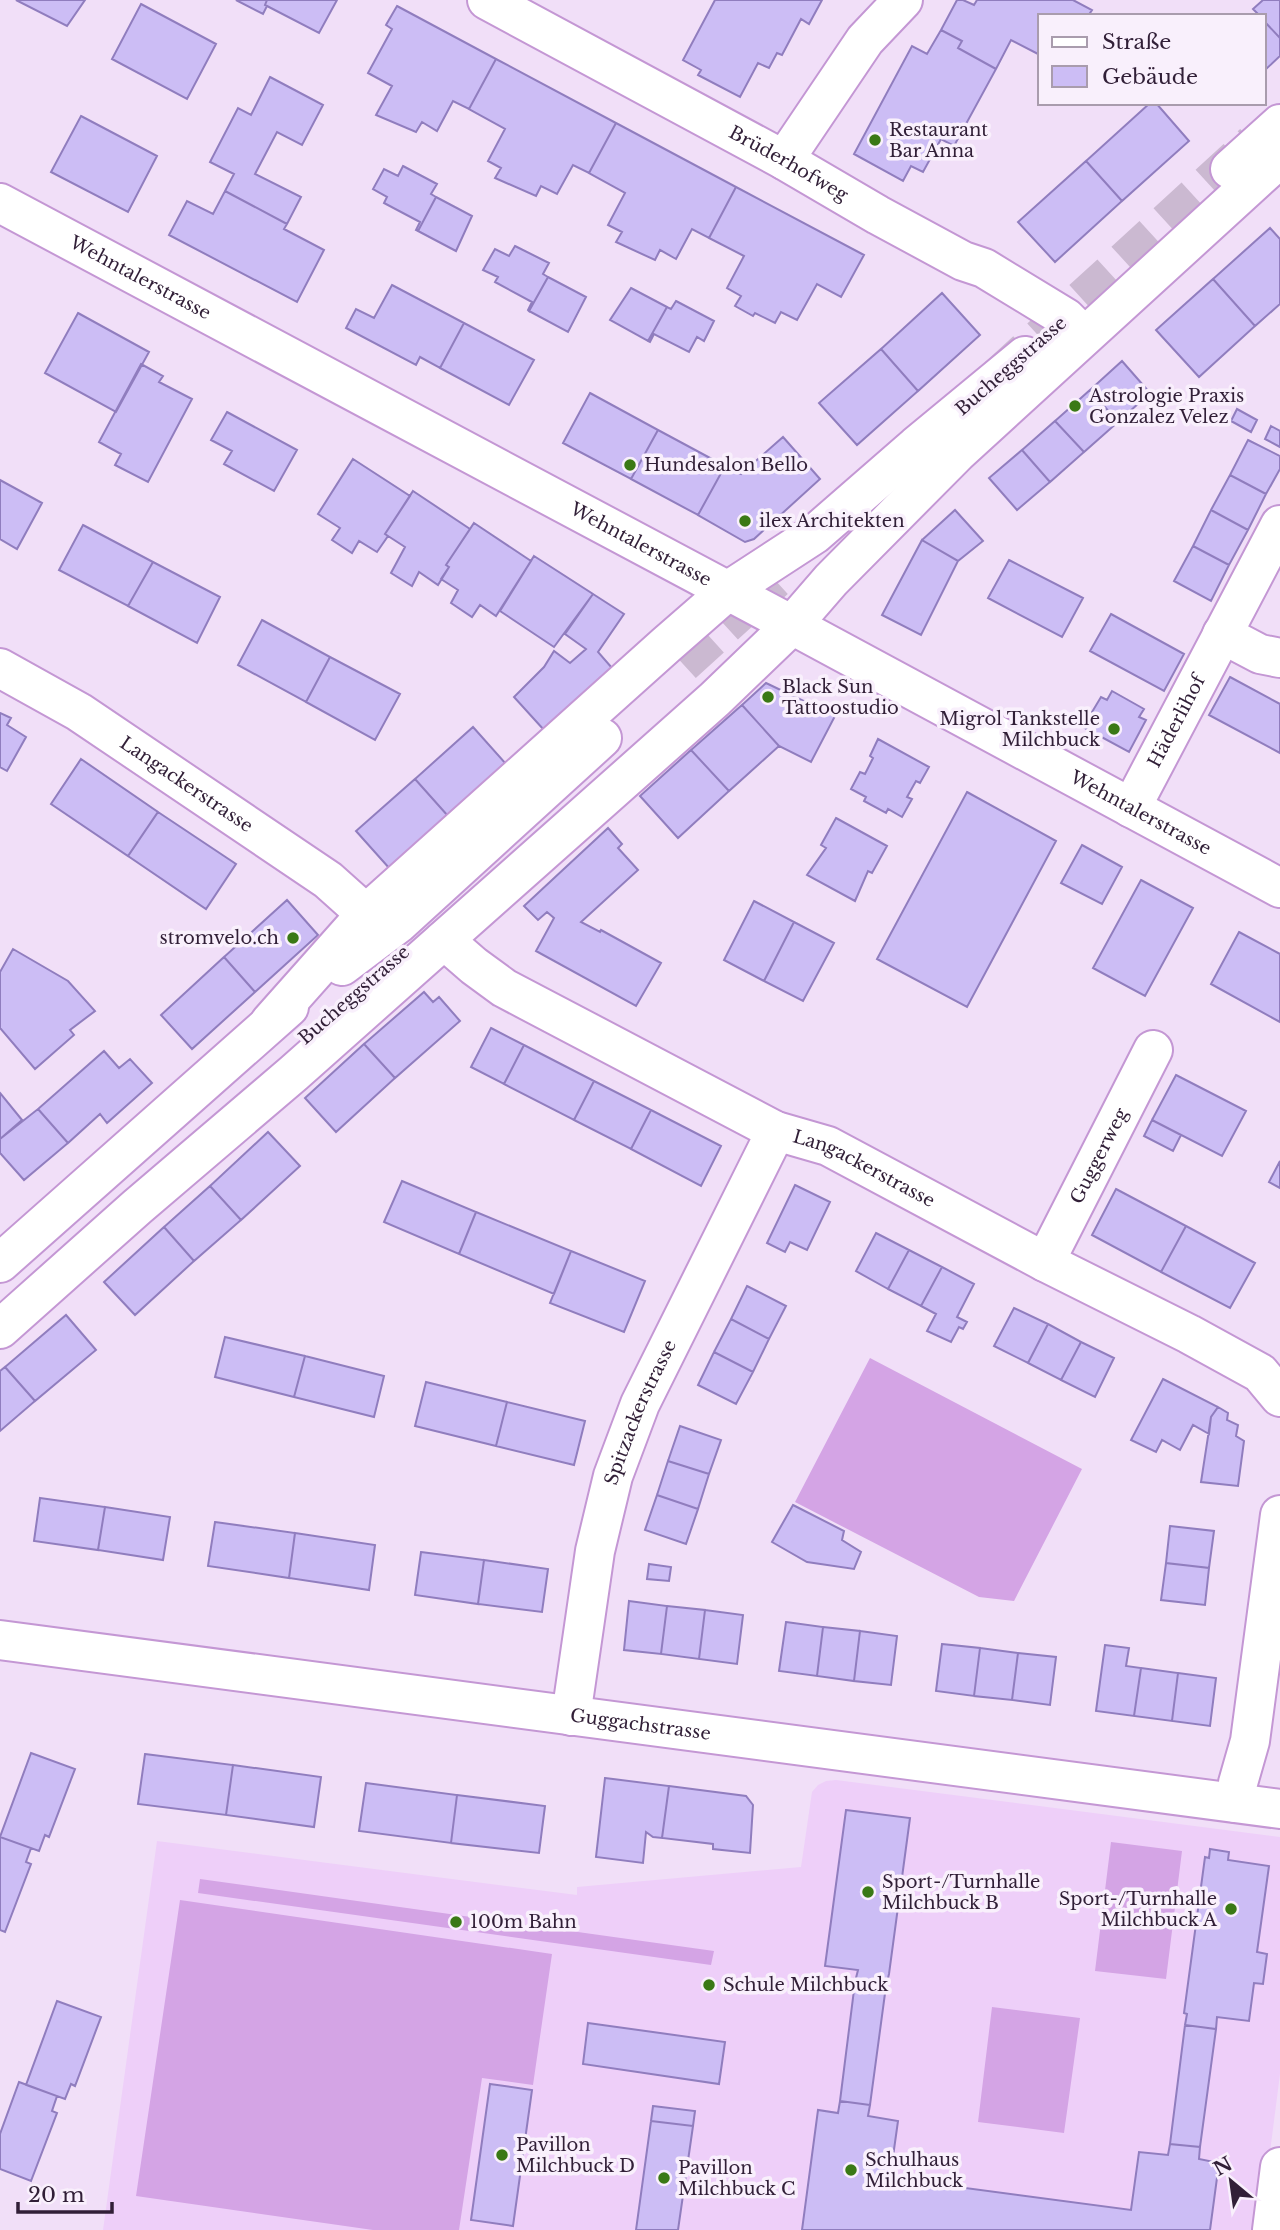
<svg xmlns="http://www.w3.org/2000/svg" width="1280" height="2230" viewBox="0 0 1280 2230" font-family="'Libre Baskerville',serif">
<rect width="100%" height="100%" fill="#f1dff8"/>
<path fill="#eecff9" d="M836,1780L1280,1837V2074L1260,2230H103L157,1841L577,1895V1887L801,1867L812,1792L818,1785L826,1781Z"/>
<path fill="#d4a4e5" d="M870,1358L1082,1469L1014,1601L979,1597L795,1502Z
M1111,1842L1182,1851L1166,1979L1095,1971Z
M200,1879L714,1951L711,1965L198,1893Z
M180,1900L552,1954L533,2085L482,2078L459,2230H373L136,2196Z
M992,2007L1080,2018L1064,2133L978,2122Z"/>
<path fill="#ccbdf5" stroke="#907dbe" stroke-width="2" d="M16,0H85L67,26Z
M236,0H267L265,5L267,6L263,14Z
M267,0H337L319,33L267,6L265,5Z
M715,0H822L809,24L801,19L782,55L777,53L769,68L758,63L740,97L698,75L701,70L683,60Z
M957,0H963L974,5L977,0H1073L1092,10L1088,16H1040V55L1011,40L996,69L958,48L962,41L941,30Z
M1263,0H1280V38L1264,21V16H1260L1253,9Z
M141,4L216,44L187,99L112,59Z
M397,6L496,59L469,109L453,101L437,131L422,122L416,132L376,115L392,86L368,73L392,29L386,25Z
M1264,21L1280,38V56L1264,71Z
M941,30L962,41L958,48L996,69L954,146L941,139L923,172L911,166L903,181L854,154L912,46L927,54Z
M496,59L616,123L589,173L573,165L557,194L541,186L536,196L495,178L501,168L488,161L505,129L469,109Z
M270,77L323,105L302,145L277,132L255,174L301,197L287,224L225,191L234,174L210,162L238,108L251,115Z
M1150,103H1156L1189,141L1122,201L1086,161Z
M81,116L157,156L128,212L51,172Z
M616,123L736,187L709,238L692,229L676,259L660,250L655,260L616,242L622,232L608,225L625,193L589,173Z
M1086,161L1122,201L1055,262L1018,222Z
M403,166L437,184L431,194L436,197L418,231L416,230L420,222L384,203L387,197L373,189L384,169L398,176Z
M736,187L864,255L841,297L817,284L797,320L781,312L775,323L755,313L753,316L735,306L741,296L727,288L744,256L709,238Z
M225,191L287,224L284,229L324,250L297,302L169,235L187,201L213,214Z
M436,197L472,216L456,251L418,231Z
M1270,228L1280,239V304L1255,326L1213,279Z
M515,246L549,263L543,274L548,277L529,311L528,310L532,302L495,282L498,277L483,270L495,249L509,256Z
M548,277L586,297L568,332L529,311Z
M1213,279L1255,326L1199,377L1156,330Z
M392,285L464,323L440,368L420,357L416,365L346,328L356,309L374,318Z
M631,288L667,307L648,341L610,320Z
M942,293L980,335L918,391L881,349Z
M676,301L714,321L704,341L697,337L689,352L654,334L650,342L648,341L667,307L671,309Z
M78,313L149,352L116,412L45,373Z
M464,323L534,360L509,405L440,368Z
M881,349L918,391L857,445L819,403Z
M1122,361L1150,393L1118,422L1090,390Z
M141,364L163,376L159,382L192,399L148,482L115,465L121,454L99,442Z
M1090,390L1118,422L1084,452L1055,421Z
M590,393L658,430L631,479L563,443Z
M1237,409L1257,420L1251,432L1231,421Z
M227,412L297,450L274,491L224,464L232,451L211,440Z
M1055,421L1084,452L1050,482L1022,450Z
M1271,426L1280,431V447L1265,439Z
M658,430L725,466L698,515L631,479Z
M783,437L820,479L754,539L745,542L698,515L725,466L741,474Z
M1248,440L1280,456V469L1266,494L1230,475Z
M1022,450L1050,482L1017,510L989,478Z
M353,459L410,496L385,534L388,536L377,552L359,541L352,553L332,540L340,528L318,514Z
M1230,475L1266,494L1248,530L1211,510Z
M0,480L42,503L17,549L0,539Z
M413,491L470,529L446,565L449,567L438,585L419,572L412,586L391,573L405,547L385,534Z
M955,510L983,541L958,561L922,540Z
M1211,510L1248,530L1229,565L1193,546Z
M474,523L531,561L496,616L480,605L472,617L451,603L458,590L441,579L449,567L446,565Z
M83,525L153,562L128,606L59,570Z
M922,540L958,561L921,635L882,615Z
M1193,546L1229,565L1211,601L1174,581Z
M534,556L593,594L554,647L500,611Z
M1009,560L1083,598L1062,637L988,598Z
M153,562L220,597L197,643L128,606Z
M593,594L624,614L598,652L612,668L544,730L514,697L544,667L554,651L570,663L586,649L565,634Z
M1111,614L1184,654L1164,691L1090,651Z
M262,620L330,657L306,702L238,665Z
M330,657L400,694L375,740L306,702Z
M1230,677L1280,704V753L1209,715Z
M766,683L835,716L811,762L779,746L742,705Z
M1112,691L1144,709L1139,717L1146,720L1129,752L1083,727L1101,697L1107,700Z
M742,705L779,746L729,791L691,750Z
M0,713L11,718L7,725L26,737L7,771L0,767Z
M473,727L506,764L448,816L415,779Z
M878,739L929,767L920,783L916,781L907,797L912,799L902,817L888,809L886,813L864,801L866,797L851,789L860,772L865,774L873,758L870,756Z
M691,750L729,791L678,838L640,796Z
M81,759L158,812L128,856L51,804Z
M415,779L448,816L390,869L356,831Z
M967,792L1056,841L967,1007L877,959Z
M158,812L236,864L206,909L128,856Z
M836,818L887,846L872,873L868,871L855,901L807,875L826,848L821,845Z
M608,828L622,844L618,848L638,870L581,922L600,932L601,930L661,963L636,1006L536,951L554,918L547,912L538,920L524,906Z
M1082,845L1122,867L1102,904L1061,883Z
M1141,880L1193,908L1145,996L1093,968Z
M287,900L318,935L255,992L224,957Z
M754,901L794,922L764,981L724,960Z
M794,922L834,943L803,1001L764,981Z
M1239,932L1280,954V1022L1211,984Z
M13,949L68,981L95,1011L70,1030L74,1035L35,1069L0,1028V972Z
M224,957L255,992L192,1049L161,1015Z
M424,992L433,1002L439,997L460,1021L395,1078L364,1044Z
M491,1028L524,1045L504,1084L471,1067Z
M364,1044L395,1078L336,1132L305,1098Z
M524,1045L594,1081L574,1120L504,1084Z
M104,1051L119,1068L130,1059L152,1083L107,1123L100,1114L68,1143L38,1109Z
M1176,1075L1246,1111L1222,1156L1152,1120Z
M594,1081L651,1110L631,1149L574,1120Z
M0,1093L22,1120L0,1139Z
M38,1109L68,1143L24,1180L0,1153V1139Z
M651,1110L721,1146L701,1186L631,1149Z
M1152,1120L1181,1135L1173,1151L1144,1136Z
M268,1132L300,1166L241,1220L210,1186Z
M1280,1161V1188L1269,1182Z
M402,1181L476,1212L459,1254L384,1222Z
M795,1185L830,1202L807,1250L790,1242L785,1252L767,1243Z
M210,1186L241,1220L194,1261L164,1227Z
M1116,1189L1186,1226L1161,1272L1092,1235Z
M476,1212L571,1251L554,1294L459,1254Z
M1186,1226L1255,1263L1230,1308L1161,1272Z
M164,1227L194,1261L135,1315L104,1282Z
M876,1233L909,1250L888,1289L856,1271Z
M909,1250L942,1267L921,1306L888,1289Z
M571,1251L645,1281L624,1332L550,1303Z
M942,1267L974,1284L957,1317L967,1322L963,1329L959,1327L951,1342L927,1331L936,1314L921,1306Z
M747,1286L786,1306L769,1339L731,1319Z
M1014,1308L1048,1324L1028,1363L994,1346Z
M66,1315L96,1350L35,1401L5,1367Z
M731,1319L769,1339L753,1372L714,1352Z
M1048,1324L1081,1342L1061,1380L1028,1363Z
M225,1337L305,1356L294,1397L215,1377Z
M1081,1342L1114,1358L1095,1397L1061,1380Z
M714,1352L753,1372L736,1404L698,1385Z
M305,1356L384,1376L374,1417L294,1397Z
M5,1367L35,1401L0,1431V1371Z
M1163,1379L1218,1407L1211,1417L1209,1434L1193,1425L1180,1450L1162,1440L1156,1452L1131,1440Z
M426,1382L507,1402L496,1446L415,1426Z
M507,1402L585,1421L574,1465L496,1446Z
M1218,1407L1228,1413L1227,1420L1238,1425L1236,1436L1244,1441L1238,1486L1201,1482L1211,1417Z
M680,1426L721,1440L709,1474L668,1461Z
M668,1461L709,1474L698,1509L657,1495Z
M657,1495L698,1509L686,1544L645,1530Z
M40,1498L105,1507L98,1550L34,1541Z
M793,1505L844,1531L842,1540L861,1552L854,1569L807,1562L772,1542Z
M105,1507L170,1517L163,1560L98,1550Z
M215,1522L295,1533L289,1578L208,1566Z
M1170,1526L1214,1531L1209,1568L1166,1563Z
M295,1533L375,1545L369,1590L289,1578Z
M421,1552L484,1560L478,1604L415,1595Z
M484,1560L548,1569L542,1612L478,1604Z
M1166,1563L1209,1568L1205,1605L1161,1600Z
M649,1564L671,1567L669,1581L647,1579Z
M629,1601L667,1606L661,1654L624,1650Z
M667,1606L705,1610L699,1659L661,1654Z
M705,1610L743,1615L737,1664L699,1659Z
M786,1622L823,1627L817,1676L779,1671Z
M823,1627L860,1631L854,1681L817,1676Z
M860,1631L897,1636L891,1685L854,1681Z
M942,1644L980,1648L974,1696L936,1691Z
M1105,1645L1129,1648L1126,1666L1141,1668L1134,1716L1096,1711Z
M980,1648L1018,1653L1012,1700L974,1696Z
M1018,1653L1056,1657L1050,1705L1012,1700Z
M1141,1668L1178,1673L1172,1721L1134,1716Z
M1178,1673L1216,1678L1210,1726L1172,1721Z
M31,1753L75,1769L49,1837L45,1835L39,1851L0,1837Z
M145,1754L233,1765L226,1815L138,1804Z
M233,1765L321,1777L314,1827L226,1815Z
M605,1778L669,1786L662,1838L653,1837L646,1832L643,1863L596,1857Z
M366,1783L457,1795L451,1843L359,1831Z
M669,1786L746,1796L753,1805L750,1853L713,1849V1844L662,1838Z
M457,1795L545,1806L539,1853L451,1843Z
M846,1810L910,1818L889,1974L886,1986L855,1982L858,1970L825,1966Z
M0,1837L31,1848L26,1862L31,1864L5,1932L0,1930Z
M1210,1849L1229,1852L1228,1860L1269,1866L1257,1952L1267,1954L1263,1984L1254,1983L1249,2021L1217,2017L1216,2029L1185,2025L1187,2014L1184,2013L1205,1857L1209,1858Z
M855,1982L886,1986L870,2105L840,2101Z
M57,2001L101,2017L75,2086L71,2084L65,2099L26,2085Z
M588,2023L725,2042L719,2084L583,2064Z
M1185,2025L1216,2029L1200,2147L1170,2144Z
M19,2082L57,2096L52,2111L57,2113L31,2181L0,2169V2134Z
M490,2084L532,2090L513,2226L471,2220Z
M840,2101L870,2105L868,2116L898,2121L890,2178L1131,2210L1139,2152L1168,2155L1170,2144L1200,2147L1199,2159L1219,2163L1210,2230H802L818,2110L838,2113Z
M653,2106L695,2111L693,2126L651,2121Z
M651,2121L693,2126L678,2230H636Z"/>
<g fill="none" stroke-linecap="round" stroke-linejoin="round">
<path stroke="#cbb9d1" stroke-width="38" stroke-dasharray="38 19" stroke-linecap="butt" d="M998,376L1253,143
M683,664L775,580"/>
<g stroke="#c497d4" stroke-width="42">
<g id="minor">
<path id="s1" d="M487,0L784,160L878,215L963,261L984,268L1066,318L1084,336"/>
<path d="M784,160L865,40L903,0"/>
<path id="s2" d="M792,625L1280,888"/>
<path d="M1222,634L1260,654L1280,658"/>
<path id="s3" d="M0,668L79,712L328,880L366,914"/>
<path id="s4" d="M1131,808L1280,525"/>
<path id="s5" d="M444,940L474,966L504,988L776,1131L828,1146L1045,1262L1189,1334L1260,1373L1280,1397"/>
<path id="s6" d="M1045,1262L1153,1050"/>
<path id="s7" d="M0,1640L1280,1809"/>
<path id="s8" d="M571,1716L595,1551L613,1476L640,1404L776,1131"/>
<path d="M1236,1803L1238,1783L1250,1741L1280,1515"/>
<path d="M1272,2230L1280,2167"/>
</g>
</g>
<g stroke="#c497d4" stroke-width="42">
<g id="major">
<path d="M1230,169L1280,124"/>
<path id="s9" d="M0,203L792,625"/>
<path d="M342,966L399,923L602,738"/>
<path d="M270,1022L366,914L666,645L729,590L815,534L916,446L1025,356"/>
<path d="M0,1263L289,1007"/>
<path d="M0,1329L137,1207L294,1073L715,699L792,625L831,580L957,453L1280,158"/>
</g>
</g>
<use href="#minor" stroke="#fff" stroke-width="38"/>
<use href="#major" stroke="#fff" stroke-width="38"/>
</g>
<g fill="#3a7915" stroke="#f9f0fc" stroke-width="2.5">
<circle cx="875" cy="140" r="7"/>
<circle cx="1075" cy="406" r="7"/>
<circle cx="630" cy="465" r="7"/>
<circle cx="745" cy="521" r="7"/>
<circle cx="768" cy="697" r="7"/>
<circle cx="1114" cy="729" r="7"/>
<circle cx="293" cy="938" r="7"/>
<circle cx="868" cy="1892" r="7"/>
<circle cx="1231" cy="1909" r="7"/>
<circle cx="456" cy="1922" r="7"/>
<circle cx="709" cy="1985" r="7"/>
<circle cx="502" cy="2155" r="7"/>
<circle cx="851" cy="2170" r="7"/>
<circle cx="664" cy="2178" r="7"/>
</g>
<g text-anchor="middle" dominant-baseline="central" stroke-width="7" stroke-linejoin="round" paint-order="stroke">
<g font-size="18" fill="#311f37" stroke="#f9f0fc" text-anchor="start">
<text x="889" y="130">Restaurant<tspan x="889" dy="21">Bar Anna</tspan></text>
<text x="1089" y="396">Astrologie Praxis<tspan x="1089" dy="21">Gonzalez Velez</tspan></text>
<text x="644" y="465">Hundesalon Bello</text>
<text x="759" y="521">ilex Architekten</text>
<text x="782" y="687">Black Sun<tspan x="782" dy="21">Tattoostudio</tspan></text>
<text x="1100" y="719" text-anchor="end">Migrol Tankstelle<tspan x="1100" dy="21">Milchbuck</tspan></text>
<text x="279" y="938" text-anchor="end">stromvelo.ch</text>
<text x="882" y="1882">Sport-/Turnhalle<tspan x="882" dy="21">Milchbuck B</tspan></text>
<text x="1217" y="1899" text-anchor="end">Sport-/Turnhalle<tspan x="1217" dy="21">Milchbuck A</tspan></text>
<text x="470" y="1922">100m Bahn</text>
<text x="723" y="1985">Schule Milchbuck</text>
<text x="516" y="2145">Pavillon<tspan x="516" dy="21">Milchbuck D</tspan></text>
<text x="865" y="2160">Schulhaus<tspan x="865" dy="21">Milchbuck</tspan></text>
<text x="678" y="2168">Pavillon<tspan x="678" dy="21">Milchbuck C</tspan></text>
</g>
<g font-size="18" fill="#311f37" stroke="#f9f0fc">
<text stroke="none"><textPath href="#s1" startOffset="343">Brüderhofweg</textPath></text>
<text stroke="none"><textPath href="#s9" startOffset="159">Wehntalerstrasse</textPath></text>
<text transform="translate(1011 366) rotate(-41)">Bucheggstrasse</text>
<text stroke="none"><textPath href="#s9" startOffset="726">Wehntalerstrasse</textPath></text>
<text stroke="none"><textPath href="#s4" startOffset="98">Häderlihof</textPath></text>
<text stroke="none"><textPath href="#s3" startOffset="220">Langackerstrasse</textPath></text>
<text stroke="none"><textPath href="#s2" startOffset="396">Wehntalerstrasse</textPath></text>
<text transform="translate(354 995) rotate(-41)">Bucheggstrasse</text>
<text stroke="none"><textPath href="#s6" startOffset="119">Guggerweg</textPath></text>
<text stroke="none"><textPath href="#s5" startOffset="480">Langackerstrasse</textPath></text>
<text stroke="none"><textPath href="#s8" startOffset="313">Spitzackerstrasse</textPath></text>
<text stroke="none"><textPath href="#s7" startOffset="646">Guggachstrasse</textPath></text>
</g>
</g>
<rect x="1038" y="14" width="228" height="91" fill="#f9f0fc" stroke="#a99cad" stroke-width="2"/>
<rect x="1052" y="37" width="35" height="10" fill="#ffffff" stroke="#a99cad" stroke-width="2"/>
<text x="1102" y="49" font-size="21" fill="#311f37">Straße</text>
<rect x="1052" y="66" width="35" height="21" fill="#ccbdf5" stroke="#a99cad" stroke-width="2"/>
<text x="1102" y="84" font-size="21" fill="#311f37">Gebäude</text>
<g transform="translate(1231 2181) rotate(331)" stroke="#f9f0fc" stroke-width="5" paint-order="stroke">
<path d="M0-5L12 26L0 18L-12 26Z" fill="#311f37"/>
<text y="-10" font-size="19" font-weight="bold" text-anchor="middle" fill="#311f37">N</text>
</g>
<path d="M18 2202v10h94v-10" fill="none" stroke="#311f37" stroke-width="3.5"/>
<text x="28" y="2202" font-size="21" fill="#311f37" stroke="#f9f0fc" stroke-width="5" paint-order="stroke">20 m</text>
</svg>
